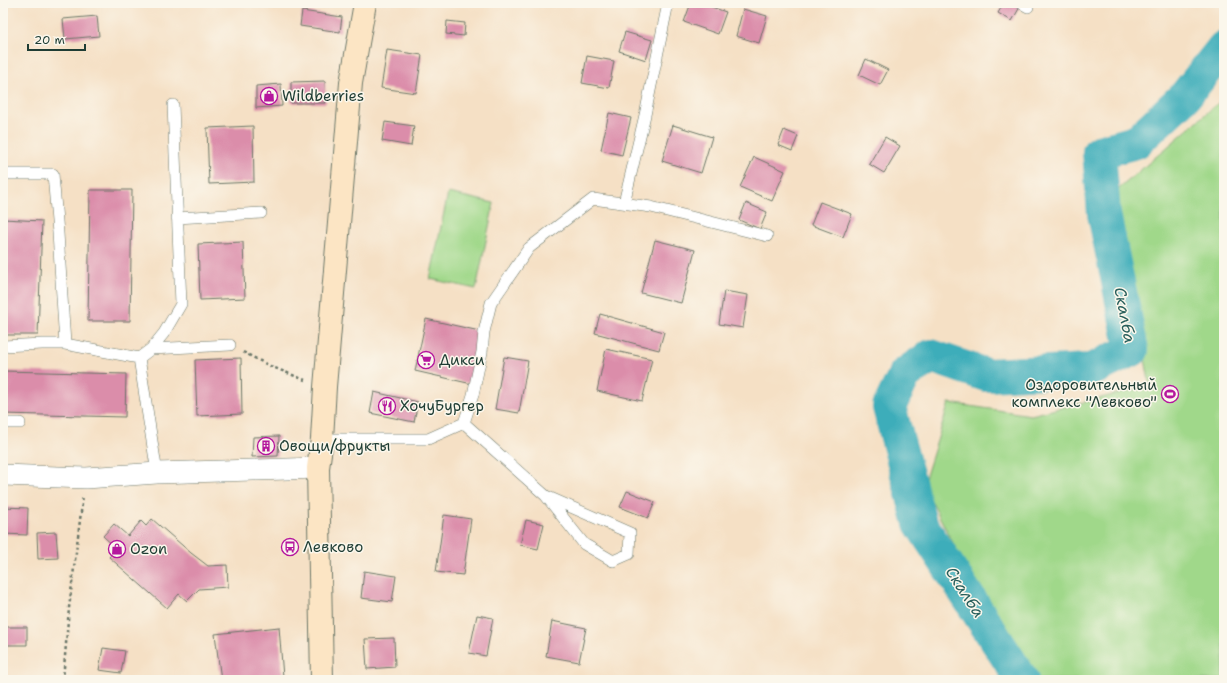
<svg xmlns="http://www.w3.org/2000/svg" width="1227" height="683" viewBox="0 0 1227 683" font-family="'Shantell Sans',sans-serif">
<rect width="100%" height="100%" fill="#fbf7ec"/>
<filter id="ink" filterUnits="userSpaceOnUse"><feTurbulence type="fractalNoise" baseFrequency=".025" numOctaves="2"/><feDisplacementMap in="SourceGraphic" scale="8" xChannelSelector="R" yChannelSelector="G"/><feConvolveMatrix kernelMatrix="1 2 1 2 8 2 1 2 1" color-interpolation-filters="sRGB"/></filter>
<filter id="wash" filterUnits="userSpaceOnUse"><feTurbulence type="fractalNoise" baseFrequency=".012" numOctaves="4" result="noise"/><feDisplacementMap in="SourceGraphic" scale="16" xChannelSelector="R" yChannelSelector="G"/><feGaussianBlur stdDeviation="0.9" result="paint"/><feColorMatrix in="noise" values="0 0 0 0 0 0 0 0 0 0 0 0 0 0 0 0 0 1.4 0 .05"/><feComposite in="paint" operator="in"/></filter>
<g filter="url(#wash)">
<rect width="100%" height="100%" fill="#f5e0c5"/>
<path fill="#a0d88a" stroke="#608a5f" d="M1224,98V680H1024L923,485L949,403L1031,415L1150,386L1114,193Z
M448,193L494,203L476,289L430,279Z"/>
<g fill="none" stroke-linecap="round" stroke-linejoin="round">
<path stroke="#3eadba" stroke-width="34" d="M1022,680L920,523L889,407L905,374L931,356L986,375L1091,370L1132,350L1104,214L1099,152L1136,142L1185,96L1224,47"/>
</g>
<g id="blocks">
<path fill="#db8daa" d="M691,3H700L726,12L718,34L684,22Z
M1004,3H1017L1021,5L1012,21L998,13Z
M743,9L767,16L759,43L736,36Z
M302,11L342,17L340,32L300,26Z
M97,16L99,36L65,39L63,19Z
M447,21L465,23L464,36L446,34Z
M625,32L652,40L646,60L619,51Z
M387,50L422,55L416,93L381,88Z
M587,56L614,61L609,88L582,83Z
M866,59L888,70L880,85L859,75Z
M325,81L326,103H291V82Z
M281,84L282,106L256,108V86Z
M609,113L631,118L622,155L601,150Z
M385,122L414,126L411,146L382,141Z
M673,125L712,137L701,173L662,161Z
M253,126L254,182L209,184L207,128Z
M784,130L798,136L792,151L778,145Z
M885,137L900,146L884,173L869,164Z
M754,157L785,171L772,201L740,187Z
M90,190H132L130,321H88Z
M820,202L852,214L843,237L811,225Z
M746,203L767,212L760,229L739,220Z
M3,219L42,221L38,335H3Z
M655,240L695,250L681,303L641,293Z
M243,242L245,298L200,300L198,244Z
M724,291L748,295L743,328L719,324Z
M600,314L664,332L659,350L595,333Z
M426,319L484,332L472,384L415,371Z
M606,349L652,359L642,401L597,391Z
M504,357L528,361L519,413L495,409Z
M241,358L242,414L197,416L195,360Z
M3,371L126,374L125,417L3,414Z
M374,392L418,402L414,422L370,413Z
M279,436L278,456L252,457L253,437Z
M627,491L655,502L648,518L620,507Z
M3,507L28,508L27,535L3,534Z
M444,515L471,519L463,575L436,572Z
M152,519L191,553L208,566L227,565L228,587L199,589L187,601L179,594L167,608L109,557L117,549L103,536L114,524L128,536L141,521L146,526Z
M526,520L544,524L538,549L520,545Z
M56,532L58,558L38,559L37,533Z
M364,571L396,576L392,602L361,598Z
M477,615L493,618L486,656L469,653Z
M552,621L586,628L579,662L546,656Z
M3,627H27V645H3Z
M279,627L283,677L221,680L215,634Z
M394,638L395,667L367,669L365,639Z
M103,648L125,651L121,673L99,670Z"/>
</g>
</g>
<g filter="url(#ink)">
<use href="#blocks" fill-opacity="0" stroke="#6a7667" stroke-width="1"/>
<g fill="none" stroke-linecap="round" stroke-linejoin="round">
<g stroke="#6a7667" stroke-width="12">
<path id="lane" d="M1021,3L1028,7
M3,174H53L58,233L65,344
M624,203L645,115L668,3
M177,218L261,213
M3,346L42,344H65L139,358
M151,349L230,345
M3,423H20
M464,423L473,395L482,352L484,332L491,303L529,248L593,199L651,207L767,236
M322,439H428L464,423L546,496L630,533L629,554L613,561L584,544L546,496
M157,473L139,358L151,349L164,333L181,304L173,105"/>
</g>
<g stroke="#6a7667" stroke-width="22">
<path id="street" d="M3,475L86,478L157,473L318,468"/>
</g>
<g stroke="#6a7667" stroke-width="24">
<path id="secondary" d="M322,680L318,468L322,439L325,387L351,83L365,3"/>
</g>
<path stroke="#6a7667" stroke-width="2.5" stroke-dasharray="3 3" stroke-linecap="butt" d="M243,352L270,366L305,380
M63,680L69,608L83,496"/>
<use href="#lane" stroke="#fff" stroke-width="11"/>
<use href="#street" stroke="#fff" stroke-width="21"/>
<use href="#secondary" stroke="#fce5c4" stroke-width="22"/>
</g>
</g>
<defs>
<g id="shop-ring" transform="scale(0.9)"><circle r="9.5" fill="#fbf7ec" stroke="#b5179e" stroke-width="1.5"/><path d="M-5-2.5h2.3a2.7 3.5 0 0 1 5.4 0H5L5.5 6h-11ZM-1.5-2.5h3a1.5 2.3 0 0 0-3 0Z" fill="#b5179e"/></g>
<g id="supermarket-ring" transform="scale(0.9)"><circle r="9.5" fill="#fbf7ec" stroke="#b5179e" stroke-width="1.5"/><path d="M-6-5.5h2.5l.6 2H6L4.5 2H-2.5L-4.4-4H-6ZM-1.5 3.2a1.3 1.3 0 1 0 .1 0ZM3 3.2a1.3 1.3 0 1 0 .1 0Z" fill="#b5179e"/></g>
<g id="stadium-ring" transform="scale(0.9)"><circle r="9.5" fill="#fbf7ec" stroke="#b5179e" stroke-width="1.5"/><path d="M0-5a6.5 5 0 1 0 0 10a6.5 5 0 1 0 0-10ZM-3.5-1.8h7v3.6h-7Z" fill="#b5179e"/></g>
<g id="restaurant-ring" transform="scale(0.9)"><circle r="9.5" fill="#fbf7ec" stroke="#b5179e" stroke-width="1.5"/><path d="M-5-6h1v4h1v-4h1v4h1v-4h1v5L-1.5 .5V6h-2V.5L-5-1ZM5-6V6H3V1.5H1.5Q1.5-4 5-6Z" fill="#b5179e"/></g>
<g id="building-ring" transform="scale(0.9)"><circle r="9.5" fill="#fbf7ec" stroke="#b5179e" stroke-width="1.5"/><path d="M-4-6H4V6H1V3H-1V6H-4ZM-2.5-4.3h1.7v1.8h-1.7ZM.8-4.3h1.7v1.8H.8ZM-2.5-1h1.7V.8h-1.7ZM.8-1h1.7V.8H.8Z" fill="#b5179e"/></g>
<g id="bus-ring" transform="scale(0.9)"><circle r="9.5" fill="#fbf7ec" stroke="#b5179e" stroke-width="1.5"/><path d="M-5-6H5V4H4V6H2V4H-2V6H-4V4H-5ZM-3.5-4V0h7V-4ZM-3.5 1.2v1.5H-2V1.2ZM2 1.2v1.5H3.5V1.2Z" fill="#b5179e"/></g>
</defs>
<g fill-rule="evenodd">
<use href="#shop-ring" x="269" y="96"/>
<use href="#supermarket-ring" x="426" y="360"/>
<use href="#stadium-ring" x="1170" y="394"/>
<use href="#restaurant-ring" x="387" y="406"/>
<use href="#building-ring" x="266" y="446"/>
<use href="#bus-ring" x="290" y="547"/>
<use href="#shop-ring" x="117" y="549"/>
</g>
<g text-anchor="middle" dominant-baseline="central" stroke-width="3" stroke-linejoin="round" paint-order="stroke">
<g font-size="15" fill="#1f3d34" stroke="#fbf7ec" text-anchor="start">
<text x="282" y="96">Wildberries</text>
<text x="439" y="360">Дикси</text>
<text x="1157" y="385" text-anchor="end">Оздоровительный<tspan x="1157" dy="17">комплекс "Левково"</tspan></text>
<text x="400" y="406">ХочуБургер</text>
<text x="279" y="446">Овощи/фрукты</text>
<text x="303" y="547">Левково</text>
<text x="130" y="549">Ozon</text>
</g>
<g font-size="16" font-style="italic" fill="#285f5c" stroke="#fbf7ec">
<text transform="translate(1125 315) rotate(79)">Скалба</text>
<text transform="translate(965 592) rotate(57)">Скалба</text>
</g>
</g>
<rect width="1227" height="683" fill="none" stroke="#fbf7ec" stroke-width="16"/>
<path d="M28 44v6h57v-6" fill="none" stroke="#1f3d34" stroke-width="2"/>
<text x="34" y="44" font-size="12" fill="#1f3d34" stroke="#fbf7ec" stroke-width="3" paint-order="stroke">20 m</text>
</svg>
